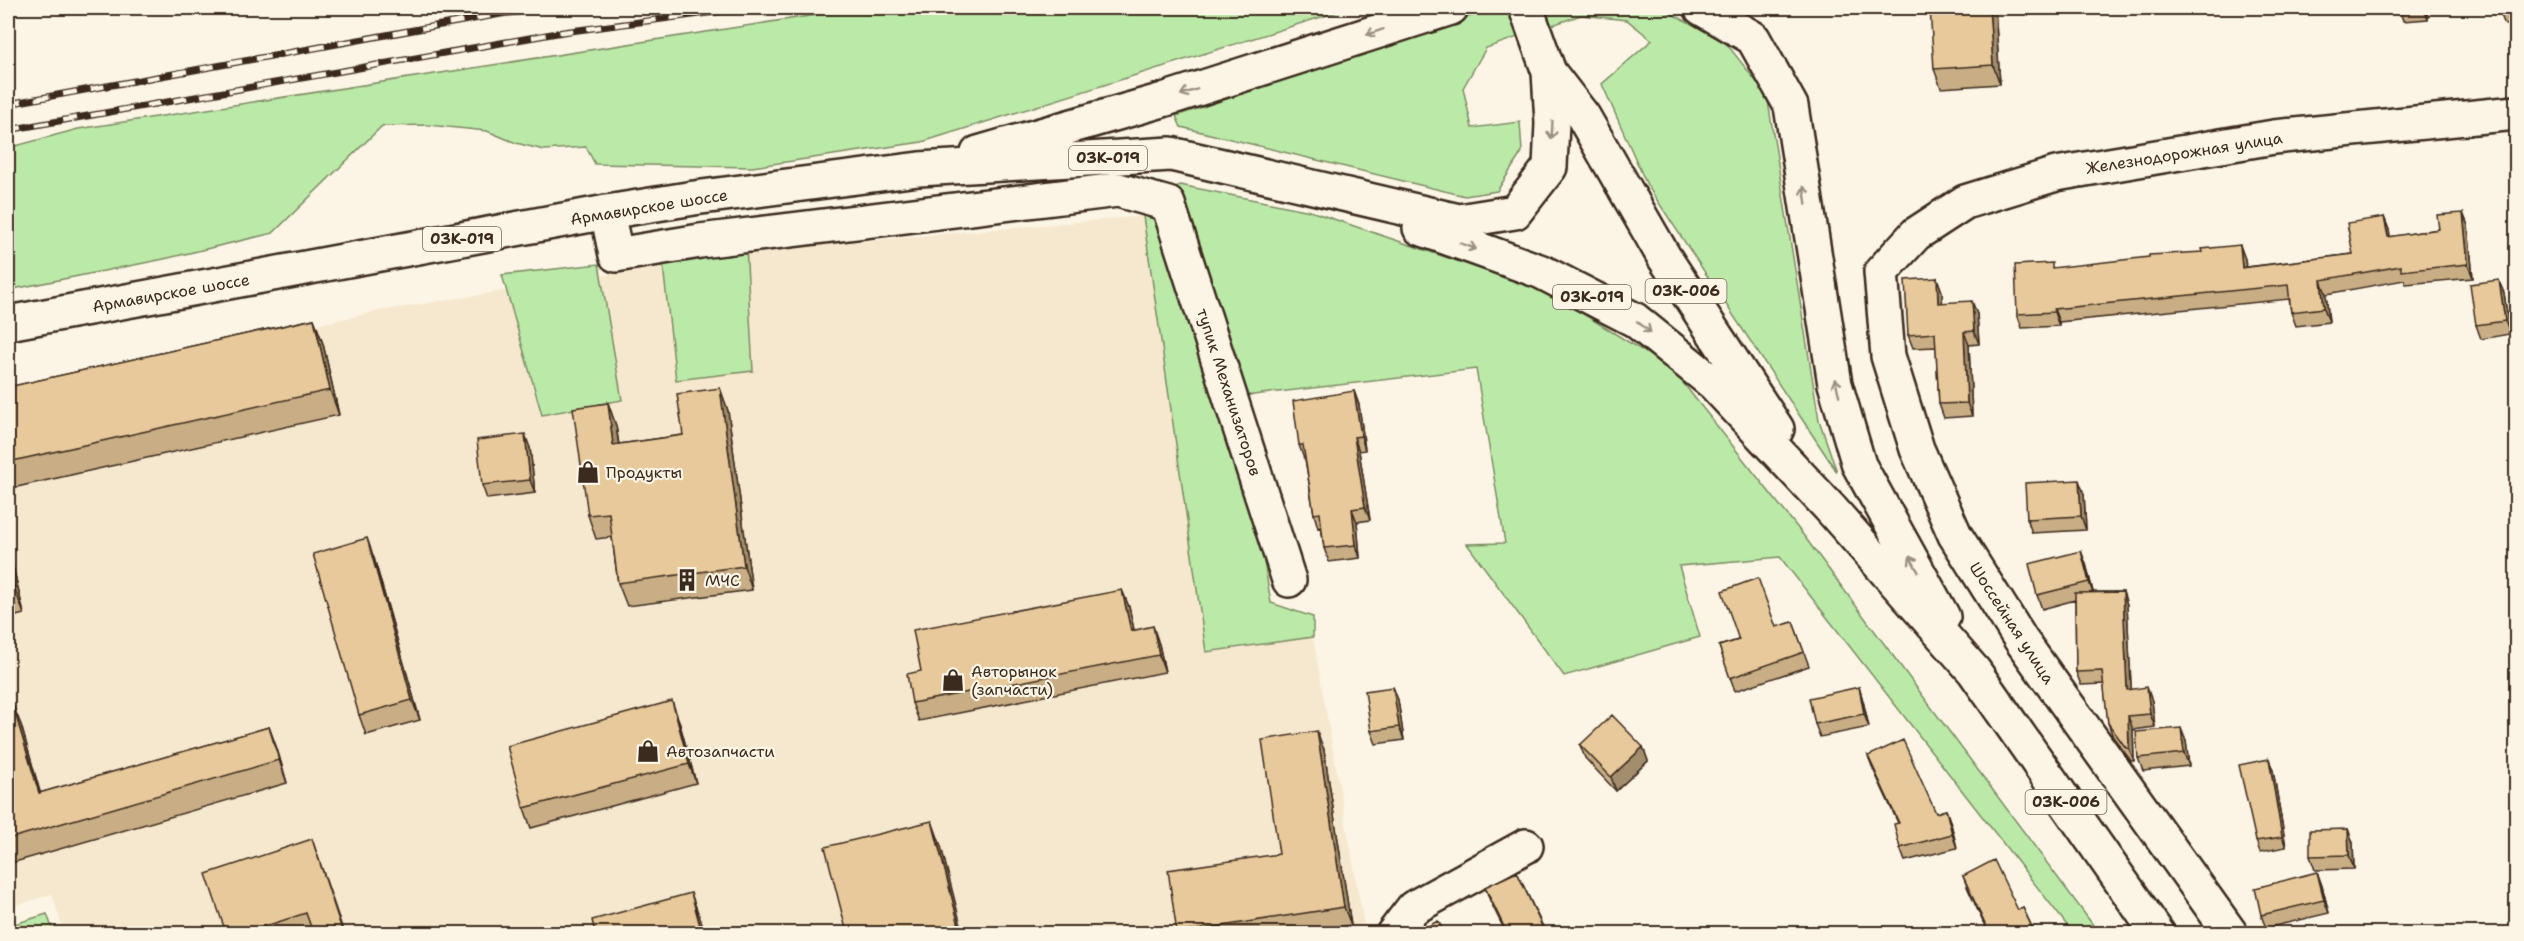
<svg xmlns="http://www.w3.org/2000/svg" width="2524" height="941" viewBox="0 0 2524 941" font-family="'Shantell Sans',sans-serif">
<rect width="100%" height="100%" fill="#fcf5e5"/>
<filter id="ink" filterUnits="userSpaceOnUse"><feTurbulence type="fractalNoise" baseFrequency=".0167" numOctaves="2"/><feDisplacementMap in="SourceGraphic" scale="12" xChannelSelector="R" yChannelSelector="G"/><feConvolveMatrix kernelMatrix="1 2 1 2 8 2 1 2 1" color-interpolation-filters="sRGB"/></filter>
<g filter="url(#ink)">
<path fill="#f6e8cf" d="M1143,216L1206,652L1313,637L1365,930L1345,934L64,933L52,894L8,908V392L379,311L753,251Z"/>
<path fill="#bbeaa8" stroke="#7b8a63" stroke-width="1.5" d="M861,8H1350L922,142L752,167L595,164L586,147L544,150L516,143L487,131L428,125L382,126L273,233L164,259L8,290V148L78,129Z
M1513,8H1659L1722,38L1767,95L1819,420L1837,472L1647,185L1602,84L1652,40L1627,20L1581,15L1486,48L1463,88L1472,128L1520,122L1522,152L1497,191L1465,196L1181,127L1176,116L1483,12Z
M1180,185L1310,211L1548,292L1672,369L1804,536L2099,933H2073L1780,557L1679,566L1700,637L1564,676L1467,544L1505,543L1476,369L1236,397L1271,603L1313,617V637L1206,652L1143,216Z
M746,246L753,371L676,380L662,257Z
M599,264L622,400L542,415L502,275Z
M47,914L54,933H8V926Z"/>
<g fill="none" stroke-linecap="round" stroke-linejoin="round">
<g stroke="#3b2a1e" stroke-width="38">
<path id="minor" d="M607,212L616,255L700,241L1118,190L1168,204L1289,580
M1393,934L1413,908L1526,846
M2231,934L2021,640L1955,535L1917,449L1888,356L1881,272L1916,234L1965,202L2056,174L2274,137L2516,113"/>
</g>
<g stroke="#3b2a1e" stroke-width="38">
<path id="primary" d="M1701,8L1753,38L1791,106L1835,384L1859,465L1943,617
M1549,72L1583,116L1664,257L1777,429
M978,153L1163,100L1451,8
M1420,228L1542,272L1635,320L1714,384L1829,507L1974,671L2158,934
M8,323L607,212L694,198L919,169L1171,154L1459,221L1515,212L1550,167L1552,123L1549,72L1526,8"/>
</g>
<use href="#minor" stroke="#fcf5e5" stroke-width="33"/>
<use href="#primary" stroke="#fcf5e5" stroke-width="33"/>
<g stroke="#3b2a1e" stroke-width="7">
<path id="rail" d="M8,104L501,14L550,8
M8,130L563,32L746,8"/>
</g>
<use href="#rail" stroke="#fcf5e5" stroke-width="4.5" stroke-dasharray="14" stroke-linecap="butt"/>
</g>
<path fill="#c8ad85" stroke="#3b2a1e" stroke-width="1.5" d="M1995,8L2000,84L1941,88L1934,69Z
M2399,8H2427L2428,19L2403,21Z
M2498,8H2517V24L2505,25Z
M2463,213L2468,226L2473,278L2406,284L2404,280L2326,294L2329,322L2296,326L2291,312L2289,299L2059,322V326L2022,328L2017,314L2053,268L2245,259L2246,267L2353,254L2384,217L2389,230L2390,237L2439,229Z
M1937,278L1942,292V303L1977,314L1979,344L1969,345L1972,416L1944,418L1939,404L1936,347L1913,348L1908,335Z
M2504,293L2510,334L2481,339L2476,325Z
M314,319L323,344L339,415L8,489V387Z
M720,388L728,411L752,590L627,606L618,583L612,537L596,539L588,515L608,403L616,426L619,444L683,435Z
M1354,391L1359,405L1365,450L1359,451L1370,520L1357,522L1360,558L1329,562L1324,548L1321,527L1318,528L1314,514L1305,459H1304L1299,445Z
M530,448L535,493L487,499L482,485Z
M2084,494L2086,530L2032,533L2027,519Z
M8,545L24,614L8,618Z
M2081,551L2086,564L2093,592H2123L2127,605L2131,689L2152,701L2155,727L2133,730L2134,761H2131L2113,737L2108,723L2104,684L2081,685L2076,672L2075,600L2042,609L2037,595Z
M374,558L420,720L366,735L359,715Z
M1122,590L1129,607L1134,630L1159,644L1165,672L919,721L912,703L921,671Z
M1793,622L1809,666L1735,691L1719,646Z
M1393,687L1398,700L1404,740L1376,744L1371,731Z
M1859,687L1863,701L1869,727L1820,737L1815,724Z
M12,703L21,725L40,793L269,727L277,749L287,783L8,864V704Z
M679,721L696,783L531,828L524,808Z
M2186,741L2189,766L2143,771L2138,758Z
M1580,745L1643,747L1648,761L1616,791L1585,758Z
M1324,750L1351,925L1300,933H1177L1279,854Z
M1868,756L1936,813L1946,810L1951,824L1957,848L1905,861L1900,848L1898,823L1873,769Z
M2269,759L2273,770L2286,847L2260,852L2256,841Z
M2348,829L2353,843L2354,869L2315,870L2310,856Z
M312,839L344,933H313L312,931L305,933H226Z
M1517,872L1546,933H1506L1490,901L1485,887Z
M2317,872L2322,886L2329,913L2266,928L2261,915Z
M1963,876L2018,910L2023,908L2035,933H1988L1968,889Z"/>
<path fill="#a28d6c" stroke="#3b2a1e" stroke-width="1.5" d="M1989,8H1995L2000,84L1993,65Z
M2424,8H2427L2428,19Z
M2463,213L2468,226L2473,278L2468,264Z
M2384,217L2389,230L2392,251L2388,237Z
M2240,245L2245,259L2247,281L2242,268Z
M1937,278L1942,292L1943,316L1938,303Z
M2321,280L2326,294L2329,322L2324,308Z
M2499,280L2504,293L2510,334L2505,321Z
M1972,301L1977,314L1979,344L1974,331Z
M2054,309L2059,322V326L2054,312Z
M314,319L323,344L339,415L330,390Z
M1964,332L1969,345L1972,416L1967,403Z
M720,388L728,411L752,590L744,566Z
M1354,391L1359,405L1365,450L1361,436Z
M608,403L616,426L622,468L613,445Z
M525,434L530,448L535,493L530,480Z
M1354,437L1359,451L1370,520L1365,507Z
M2079,480L2084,494L2086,530L2081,516Z
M1352,509L1357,522L1360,558L1356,545Z
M367,538L374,558L420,720L412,700Z
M8,545L24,614L15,590L8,558Z
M2081,551L2086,564L2094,596L2089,582Z
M1122,590L1129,607L1138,648L1131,631Z
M2123,592L2127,605L2132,703L2127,690Z
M1153,626L1159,644L1165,672L1159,655Z
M1393,687L1398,700L1404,740L1399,727Z
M1859,687L1863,701L1869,727L1864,714Z
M2147,687L2152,701L2155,727L2150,714Z
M672,701L679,721L696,783L689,764Z
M12,703L21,725L47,816L39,793Z
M2128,716L2133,730L2134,761L2129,748Z
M269,727L277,749L287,783L279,760Z
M2181,728L2186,741L2189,766L2184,753Z
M1317,731L1324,750L1351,925L1344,907Z
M1643,747L1648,761L1616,791L1611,777Z
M2269,759L2273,770L2286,847L2282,837Z
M1946,810L1951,824L1957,848L1952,834Z
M932,821L941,846L963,933H961Z
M2348,829L2353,843L2354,869L2349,855Z
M2317,872L2322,886L2329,913L2324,900Z
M691,893L700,918L705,933H702Z"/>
<path fill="#e8c99b" stroke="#3b2a1e" stroke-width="1.5" d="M1930,8H1989L1993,65L1934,69Z
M2463,213L2468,264L2401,271V266L2321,280L2324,308L2291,312L2288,285L2054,309V312L2017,314L2015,265L2052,263V268L2149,257V255L2203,252L2202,249L2240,245L2242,268L2353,254L2347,223L2384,217L2388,237L2439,229L2437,215Z
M1937,278L1938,303L1972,301L1974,331L1964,332L1967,403L1939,404L1935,333L1908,335L1905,280Z
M2499,280L2505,321L2476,325L2470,284Z
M314,319L330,390L8,462V387Z
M720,388L744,566L618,583L609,513L588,515L573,408L608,403L613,445L683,435L677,394Z
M1354,391L1361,436L1354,437L1365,507L1352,509L1356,545L1324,548L1320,513L1314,514L1303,445H1299L1293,401Z
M525,434L530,480L482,485L477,440Z
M2079,480L2081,516L2027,519L2025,483Z
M367,538L412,700L359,715L313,554Z
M2081,551L2089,582L2037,595L2029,564Z
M8,558L15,590L8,591Z
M1758,578L1776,627L1793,622L1804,652L1730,678L1719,646L1739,640L1722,591Z
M1122,590L1131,631L1153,626L1159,655L912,703L907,674L921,671L913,630Z
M2123,592L2127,690L2147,687L2150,714L2128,716L2129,748H2126L2108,723L2102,671L2076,672L2075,593Z
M1393,687L1399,727L1371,731L1365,691Z
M1859,687L1864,714L1815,724L1809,698Z
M672,701L689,764L524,808L507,746Z
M12,703L39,793L269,727L279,760L8,839V704Z
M1612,715L1643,747L1611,777L1580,745Z
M2181,728L2184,753L2138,758L2136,732Z
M1317,731L1344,907L1177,933L1168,870L1279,854L1262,740Z
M1903,740L1936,813L1946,810L1952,834L1900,848L1894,824L1899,823L1868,756Z
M2269,759L2282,837L2256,841L2239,765Z
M932,821L961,933H847L825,847Z
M2348,829L2349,855L2310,856V830Z
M312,839L343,933H313L306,913L244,933H226L206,874Z
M1994,860L2018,910L2023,908L2034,932L2031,933H1989L1963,876Z
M1517,872L1545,933H1507L1485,887Z
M2317,872L2324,900L2261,915L2255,888Z
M691,893L702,933H595L592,920Z
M1438,921L1445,933H1414Z"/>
<defs><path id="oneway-shaft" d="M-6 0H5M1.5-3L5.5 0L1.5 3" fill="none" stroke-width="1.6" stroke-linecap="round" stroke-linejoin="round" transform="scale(1.5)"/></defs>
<g stroke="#9c9082">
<use href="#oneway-shaft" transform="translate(1375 32) rotate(162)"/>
<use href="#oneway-shaft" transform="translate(1189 92) rotate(162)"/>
<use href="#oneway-shaft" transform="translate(1552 130) rotate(93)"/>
<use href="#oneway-shaft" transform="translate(1805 195) rotate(-99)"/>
<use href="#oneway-shaft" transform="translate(1468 246) rotate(20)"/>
<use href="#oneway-shaft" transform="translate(1644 327) rotate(39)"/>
<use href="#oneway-shaft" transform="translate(1837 387) rotate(-104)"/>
<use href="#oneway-shaft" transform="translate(1914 564) rotate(-119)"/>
</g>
</g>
<defs>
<g id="shop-bare" transform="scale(1.8)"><path d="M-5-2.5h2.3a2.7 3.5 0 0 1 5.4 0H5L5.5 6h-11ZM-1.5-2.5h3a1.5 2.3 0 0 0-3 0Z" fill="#3b2a1e" stroke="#fcf5e5" stroke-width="2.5" paint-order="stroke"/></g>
<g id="building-bare" transform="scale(1.8)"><path d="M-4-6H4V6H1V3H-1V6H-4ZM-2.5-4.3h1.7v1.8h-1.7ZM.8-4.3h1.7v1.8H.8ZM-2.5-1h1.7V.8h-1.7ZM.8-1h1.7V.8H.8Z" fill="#3b2a1e" stroke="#fcf5e5" stroke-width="2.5" paint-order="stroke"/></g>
</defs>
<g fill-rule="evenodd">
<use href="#shop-bare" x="588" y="472"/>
<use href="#building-bare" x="687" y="580"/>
<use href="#shop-bare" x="953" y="680"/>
<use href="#shop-bare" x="648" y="751"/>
</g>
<g text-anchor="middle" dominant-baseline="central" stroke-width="4.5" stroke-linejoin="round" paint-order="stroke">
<g fill="#fcf5e5" stroke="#75675a" stroke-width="1.5">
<rect x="1069" y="146" width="78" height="24" rx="4.5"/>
<rect x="423" y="227" width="78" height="24" rx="4.5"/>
<rect x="1645.5" y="279" width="81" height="24" rx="4.5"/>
<rect x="1553" y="285" width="78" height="24" rx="4.5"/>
<rect x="2025.5" y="790" width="81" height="24" rx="4.5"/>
</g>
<g font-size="15" font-weight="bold" fill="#3b2a1e">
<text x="1108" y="158">03К-019</text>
<text x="462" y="239">03К-019</text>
<text x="1686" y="291">03К-006</text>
<text x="1592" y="297">03К-019</text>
<text x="2066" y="802">03К-006</text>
</g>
<g font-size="16" fill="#3b2a1e" stroke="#fcf5e5">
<text transform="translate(2184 153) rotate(-9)">Железнодорожная улица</text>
<text transform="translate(649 207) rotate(-9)">Армавирское шоссе</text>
<text transform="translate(171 293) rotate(-10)">Армавирское шоссе</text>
<text transform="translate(1229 392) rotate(72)">тупик Механизаторов</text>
<text transform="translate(2012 623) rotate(57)">Шоссейная улица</text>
</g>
<g font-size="16" fill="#3b2a1e" stroke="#fcf5e5" text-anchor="start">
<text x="606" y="472">Продукты</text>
<text x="705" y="580">МЧС</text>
<text x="971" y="671">Авторынок<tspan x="971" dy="18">(запчасти)</tspan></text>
<text x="666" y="751">Автозапчасти</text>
</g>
</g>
<rect width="2524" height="941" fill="none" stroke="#fcf5e5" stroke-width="30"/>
<rect x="15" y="15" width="2494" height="911" fill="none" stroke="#3b2a1e" stroke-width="2" filter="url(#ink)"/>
</svg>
